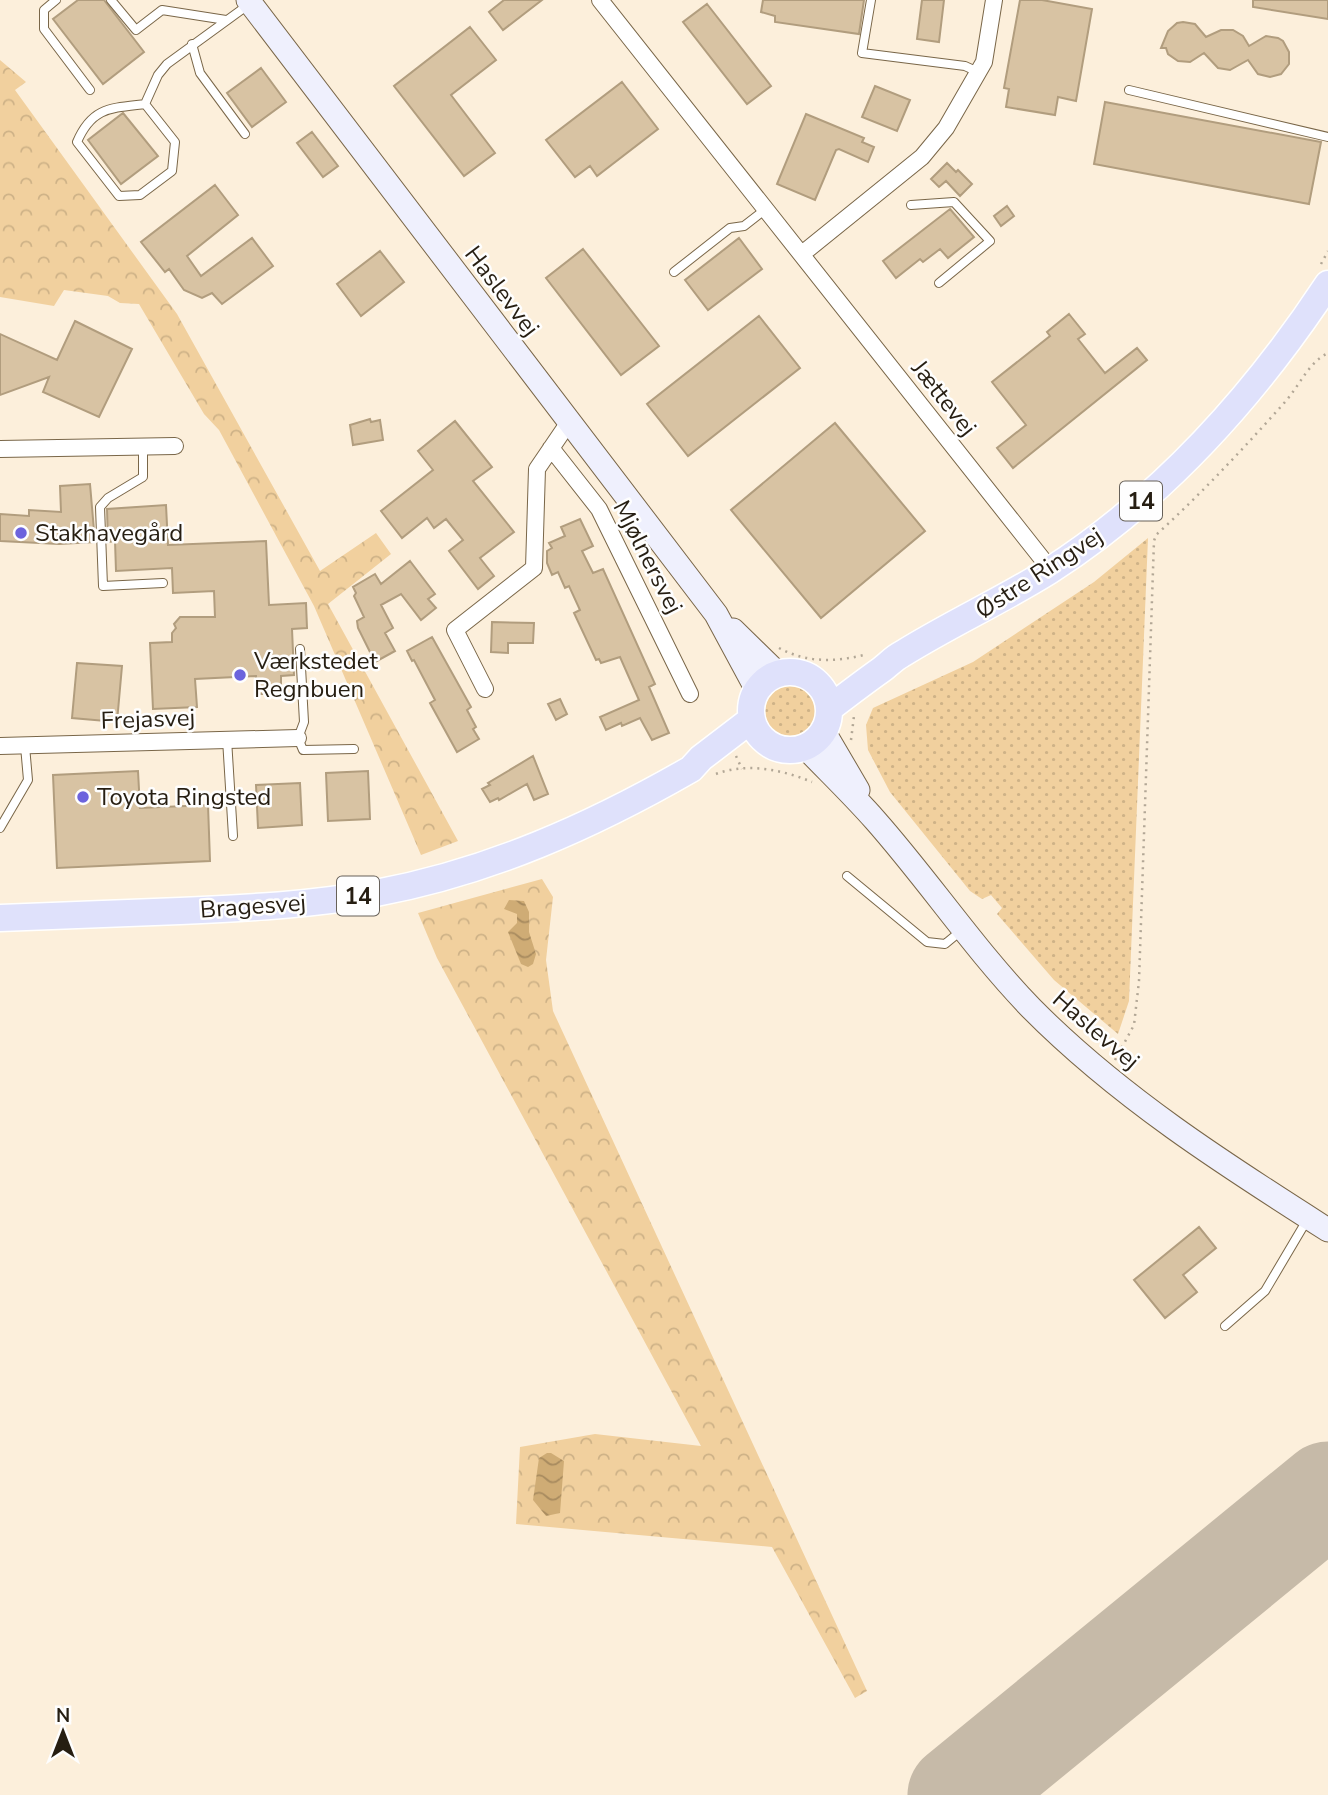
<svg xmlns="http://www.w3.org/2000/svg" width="1328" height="1795" viewBox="0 0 1328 1795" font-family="'Nunito Sans',sans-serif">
<defs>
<pattern id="grass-dots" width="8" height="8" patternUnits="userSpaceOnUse" patternTransform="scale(1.75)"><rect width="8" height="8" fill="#f1d09e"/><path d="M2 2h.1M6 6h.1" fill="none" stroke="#ceb287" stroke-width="1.8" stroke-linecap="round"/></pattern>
<pattern id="forest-crowns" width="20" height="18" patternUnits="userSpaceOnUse" patternTransform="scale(1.75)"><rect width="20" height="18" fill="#f1d09e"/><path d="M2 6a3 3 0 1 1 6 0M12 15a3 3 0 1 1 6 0" fill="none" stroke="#ceb287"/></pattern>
<pattern id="water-waves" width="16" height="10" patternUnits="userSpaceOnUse" patternTransform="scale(1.75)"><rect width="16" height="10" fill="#cfac75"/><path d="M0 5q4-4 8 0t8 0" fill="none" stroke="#a88b5f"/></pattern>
</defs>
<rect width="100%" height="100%" fill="#fcefdb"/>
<path fill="url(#grass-dots)" d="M1148,538L1129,1001L1118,1034L1054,980L997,914L1002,908L991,895L982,899L970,891L890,792L868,750L866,725L873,708L973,662L1094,582Z
M763 711a28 28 0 1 1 56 0a28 28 0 1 1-56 0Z"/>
<path fill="url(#forest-crowns)" d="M0,60L26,82L15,90L177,314L320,571L376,533L391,554L328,604L458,841L421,855L314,606L219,430L204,414L139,304L120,303L108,296L64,290L54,306L0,297Z
M542,879L553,897L546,960L553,1011L867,1691L855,1698L772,1547L516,1524L520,1447L595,1434L701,1446L437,958L418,913Z"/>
<path fill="url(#water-waves)" d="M509,900L524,901L529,912V932L536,954L533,964L528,967L521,964L508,932L517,923V914L504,909Z
M547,1453H551L564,1461L560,1513L546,1516L533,1500L539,1458Z"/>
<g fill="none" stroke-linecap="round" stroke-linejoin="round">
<path stroke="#c6baa8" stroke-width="103" d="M959,1795L1328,1493"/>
</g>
<path fill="#d8c3a3" stroke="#b19d7e" stroke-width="2" d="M78,0H104L144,52L103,84L53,19Z
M504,0H542L503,30L489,12Z
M763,0H864L859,34L775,22V16L761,12Z
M922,0H944L939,42L917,39Z
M1020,0H1042L1092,9L1076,101L1058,97L1055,115L1006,107L1009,89L1004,88Z
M1253,0H1328V19L1253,7Z
M707,4L771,86L747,104L683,22Z
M1183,22L1195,24L1206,37L1221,30H1233L1243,36L1249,46L1266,36L1278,38L1283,41L1289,52V64L1281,74L1270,77L1258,74L1248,60L1230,70L1218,68L1204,53L1190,62L1178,61L1168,54L1166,48H1161L1168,31L1177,23Z
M470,27L496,60L451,95L495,153L464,176L394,86Z
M261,68L286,102L252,127L227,93Z
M622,82L658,129L597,176L590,166L575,177L546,140Z
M875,86L910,100L897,131L862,117Z
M1105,102L1321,142L1309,204L1094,164Z
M123,113L158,156L121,184L88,140Z
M806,114L864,138L862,142L874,147L868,162L839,149L836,150L815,200L777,184Z
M312,132L338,166L323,177L297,143Z
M947,163L956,172L958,170L972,184L960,196L946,181L939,187L931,179Z
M215,185L238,215L187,256L201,276L252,238L273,266L222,304L212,293L202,298L184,290L169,269L165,272L141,242Z
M1007,206L1014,216L1001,226L994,216Z
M950,209L974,237L948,258L940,249L923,262L920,259L896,278L883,261Z
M739,238L762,269L708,310L685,280Z
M583,249L659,346L621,375L546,278Z
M380,251L404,282L361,316L337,284Z
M1069,314L1085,334L1078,339L1105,373L1137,348L1147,360L1013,468L997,448L1026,425L992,382L1050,336L1047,332Z
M759,316L800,368L688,456L647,404Z
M75,321L132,349L99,417L43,392L49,377L0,395V334L57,360Z
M370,419L371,422L380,420L383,440L353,445L350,425Z
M455,421L492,467L473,481L514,532L480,558L494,576L478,589L449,551L463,540L446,519L434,528L427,518L402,538L381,511L433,470L418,451Z
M835,423L925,531L821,618L731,510Z
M90,484L95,542L59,544L0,541V514L29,516V510L61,512L60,486Z
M166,505L168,545L266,541L269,605L306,603L307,628L292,629L294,675L281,676V694H257L256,676L195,679L197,707L153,709L150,643L172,642V633L176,628L174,624L180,617H215L214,591L173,593L172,568L116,571L115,541L108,542L107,509Z
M580,519L593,546L582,551L593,573L603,569L655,684L649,687L669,733L652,740L640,718L622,726L621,723L606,730L600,717L639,700L620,657L601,663L599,659L596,660L574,613L580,610L569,586L565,588L558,572L552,575L547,563V551L552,548L549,543L565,536L561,527Z
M410,561L435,594L428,599L436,608L421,620L401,594L381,605L393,628L385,633L395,651L375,662L358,628L357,621L364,617L354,596L356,593L353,587L375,574L381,584Z
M492,622L534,623L533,643H508V653L491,652Z
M432,637L471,707L467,710L476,727L473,729L479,739L457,752L430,703L435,700L414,660L412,661L407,651Z
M77,663L122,666L117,722L72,718Z
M560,699L567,714L556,720L548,704Z
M533,756L548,794L534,800L527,784L499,800L498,798L490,802L482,789L490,785L488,783Z
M138,771L140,808L208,805L210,861L57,868L53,775Z
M368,771L370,819L328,821L326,773Z
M300,783L302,825L258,828L256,785Z
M1199,1227L1216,1248L1183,1275L1197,1292L1165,1318L1134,1280Z"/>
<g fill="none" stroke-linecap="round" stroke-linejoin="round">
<g stroke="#796648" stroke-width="10">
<path id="lane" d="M56,0L44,10V29L90,90
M111,0L136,30L162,10L226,20
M871,0L862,53L965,66L978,72
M192,44L200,73L245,134
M1129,90L1328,137
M145,104C111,108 92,107 77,142L119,196L140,195L172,171L175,142L145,104L158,75L167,64L248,5
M911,205L954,202L990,241L939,283
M674,272L730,228L744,226L766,209
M143,447V477L108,498L100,507L103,586L163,583
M300,649L304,722L298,738L303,750L354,749
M227,739L233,836
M0,828L28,780L25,746
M847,876L927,942L945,944L962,930
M1225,1326L1265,1291L1307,1220"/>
</g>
<g stroke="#796648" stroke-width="18">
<path id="street" d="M600,0L1051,570
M802,254L922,157L946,128L984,62L994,0
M551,448L599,509L690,694
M0,449L175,446
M485,689L455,630L534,568L537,469L569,422
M0,746L298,738"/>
</g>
<g stroke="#796648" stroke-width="25">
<path id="secondary" d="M248,0L716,614L757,690
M733,630L778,674
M824,732L858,790
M805,747C828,771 853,795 875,820C929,881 974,949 1031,1008C1118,1096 1224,1164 1328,1230"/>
</g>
<g stroke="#fff" stroke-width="29">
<path id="primary" d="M751 711a39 39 0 1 1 78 0a39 39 0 1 1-78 0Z
M830,708C847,695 864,682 881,670C888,665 894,658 902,654C950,624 1001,601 1049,571C1163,498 1254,396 1328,284
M0,918C60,916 120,913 180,911C246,908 312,905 376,893C489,872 592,826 691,769L701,758L752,719"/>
</g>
<path stroke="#b2a796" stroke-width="2.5" stroke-dasharray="2 5" stroke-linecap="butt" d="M1321,264L1328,251
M779,648C807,663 835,662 864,655
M851,740L854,716
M736,756L742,769
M716,774C747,762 783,770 812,782
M1115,1060L1134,1025L1139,981L1154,541L1156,535C1202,493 1244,448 1285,402C1300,385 1308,363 1328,353"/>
<use href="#lane" stroke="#fff" stroke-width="8"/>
<use href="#street" stroke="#fff" stroke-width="16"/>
<use href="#secondary" stroke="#eff0fd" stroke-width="23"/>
<use href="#primary" stroke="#dfe1fb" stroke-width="26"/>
</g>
<g fill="#6c63dd" stroke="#fefefe" stroke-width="2.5">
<circle cx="21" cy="533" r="7"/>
<circle cx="240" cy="675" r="7"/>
<circle cx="83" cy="797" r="7"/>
</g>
<g text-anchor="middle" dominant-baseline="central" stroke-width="5" stroke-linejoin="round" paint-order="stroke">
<g fill="#fefefe" stroke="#676159" stroke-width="2">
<rect x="1120" y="481.5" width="42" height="39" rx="5"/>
<rect x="337" y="876.5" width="42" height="39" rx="5"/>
</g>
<g font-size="23" font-weight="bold" fill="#261e12">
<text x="1141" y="501">14</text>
<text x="358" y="896">14</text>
</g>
<g font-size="24" fill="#261e12" stroke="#fefefe">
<text transform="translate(502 291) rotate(53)">Haslevvej</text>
<text transform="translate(944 398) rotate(52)">Jættevej</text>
<text transform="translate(648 557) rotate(63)">Mjølnersvej</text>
<text transform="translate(1039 573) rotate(-33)">Østre Ringvej</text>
<text transform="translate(148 719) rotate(-2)">Frejasvej</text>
<text transform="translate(253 906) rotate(-4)">Bragesvej</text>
<text transform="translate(1096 1030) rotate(41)">Haslevvej</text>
</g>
<g font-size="24" fill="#261e12" stroke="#fefefe" text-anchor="start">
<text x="35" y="533">Stakhavegård</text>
<text x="254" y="661">Værkstedet<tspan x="254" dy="28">Regnbuen</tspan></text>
<text x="97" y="797">Toyota Ringsted</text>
</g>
</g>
<g transform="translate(63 1732)" stroke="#fefefe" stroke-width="5" paint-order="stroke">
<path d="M0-5L12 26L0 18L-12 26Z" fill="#261e12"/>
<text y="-10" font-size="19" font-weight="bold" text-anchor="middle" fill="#261e12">N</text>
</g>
</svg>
